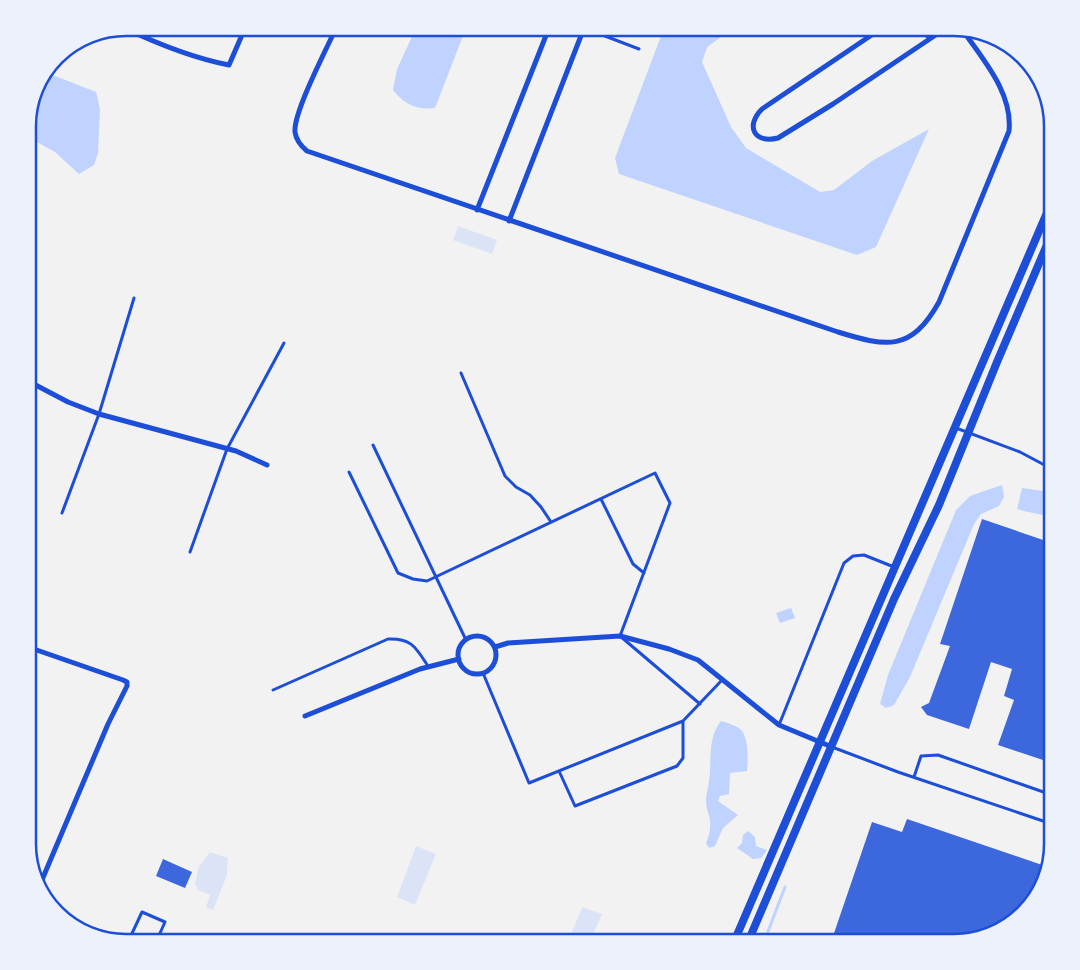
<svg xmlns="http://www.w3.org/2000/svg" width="1080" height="970" viewBox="0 0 1080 970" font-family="'Roboto Condensed',sans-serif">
<rect width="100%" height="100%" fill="#f2f2f2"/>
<path fill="#dbe4f7" d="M458,226L497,240L492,254L453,240Z
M416,846L436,854L415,905L397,897Z
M210,852L228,858L227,875L213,910L206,907L210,895L198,890L195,884L199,866Z
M582,907L602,914L590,942H568Z"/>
<path fill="#bfd3fe" d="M416,28H466L435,108C416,110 405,105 393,90L397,69Z
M664,28H734L707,47L702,62L731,127L746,148L820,192L834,190L872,161L929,129L876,247L857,255L619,174L615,158Z
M45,72L96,92L100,109L98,153L94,165L79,174L55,152L28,137C28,115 32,90 45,72Z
M1002,485L1004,497L999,506L981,514L974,524L910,677L894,705L886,708L880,704L888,675L956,510L970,496Z
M1022,488L1044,491L1052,493V518C1040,513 1029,513 1017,509Z
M791,608L795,618L780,623L776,613Z
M721,721C727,723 735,725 740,729C749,736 748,761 747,771L730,773L729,794L720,796L718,801L738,815L723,828L715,846L709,848L706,843C709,836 711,829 710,820C709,814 706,808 706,801C706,794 708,788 709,782C712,761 707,738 721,721Z
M748,831L755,837L756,846L767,850L761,858L753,859L737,848L742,843L743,835Z"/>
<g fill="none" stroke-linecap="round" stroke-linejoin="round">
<path stroke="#bfd3fe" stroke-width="3" d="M764,942L785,887"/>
</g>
<path fill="#3d67dc" d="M982,519L1052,543V763L998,745L1014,700L1004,696L1012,669L991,662L969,729L927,715L921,707L929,703L950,646L940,644Z
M907,819L1048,867L1045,882L1024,913L992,935L954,942H831L872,822L902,832Z
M163,859L192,872L185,888L156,876Z"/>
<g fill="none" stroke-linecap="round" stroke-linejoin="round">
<path stroke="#1d4ed8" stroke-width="3" d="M584,28L639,49
M461,373L505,476L516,487L530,495L541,507L551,522
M956,428L1020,452L1052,469
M373,445L466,640
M349,472L398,573L413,579L427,581L655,473L670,503L620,636L700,704
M601,499L633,564L644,573
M62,513L99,414L134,298
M190,552L227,449L284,343
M483,673L529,783L683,721L722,680
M273,690L388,639C412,638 416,648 428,666
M779,725L844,563L853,556L864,555L894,567
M832,747L898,772L1052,824
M559,771L575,806L677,766L683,758V721
M914,777L921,756L938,755L1052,795
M128,942L142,912L165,922L156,942"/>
<path stroke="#1d4ed8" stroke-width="5" d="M124,28C158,44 192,58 229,65L245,28
M336,28C327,48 293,113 295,132C296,140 301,146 307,151L838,332C887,347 911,352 939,302L1009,131C1013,92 982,59 962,29
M882,28L762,109C745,126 754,144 778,138L833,104L946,28
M923,28L929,38
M477,210L549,28
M509,221L584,28
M28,381L68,402L99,414L236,451L267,465
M458 655a19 19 0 1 1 38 0a19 19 0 1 1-38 0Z
M28,647L123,680L127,682V686L108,724L39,887
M495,647L508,643L620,636L669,649L698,660L779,725L832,747
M305,716L420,669L459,659"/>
<path stroke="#1d4ed8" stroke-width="8" d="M734,942L1052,201
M748,942L894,599L939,505L997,362L1052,233"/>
</g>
<path d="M0 0H1080V970H0ZM126 36H954A90 90 0 0 1 1044 126V844A90 90 0 0 1 954 934H126A90 90 0 0 1 36 844V126A90 90 0 0 1 126 36Z" fill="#edf1fc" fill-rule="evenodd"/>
<path fill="none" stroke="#1d4ed8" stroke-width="2.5" d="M126 36H954A90 90 0 0 1 1044 126V844A90 90 0 0 1 954 934H126A90 90 0 0 1 36 844V126A90 90 0 0 1 126 36Z"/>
</svg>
